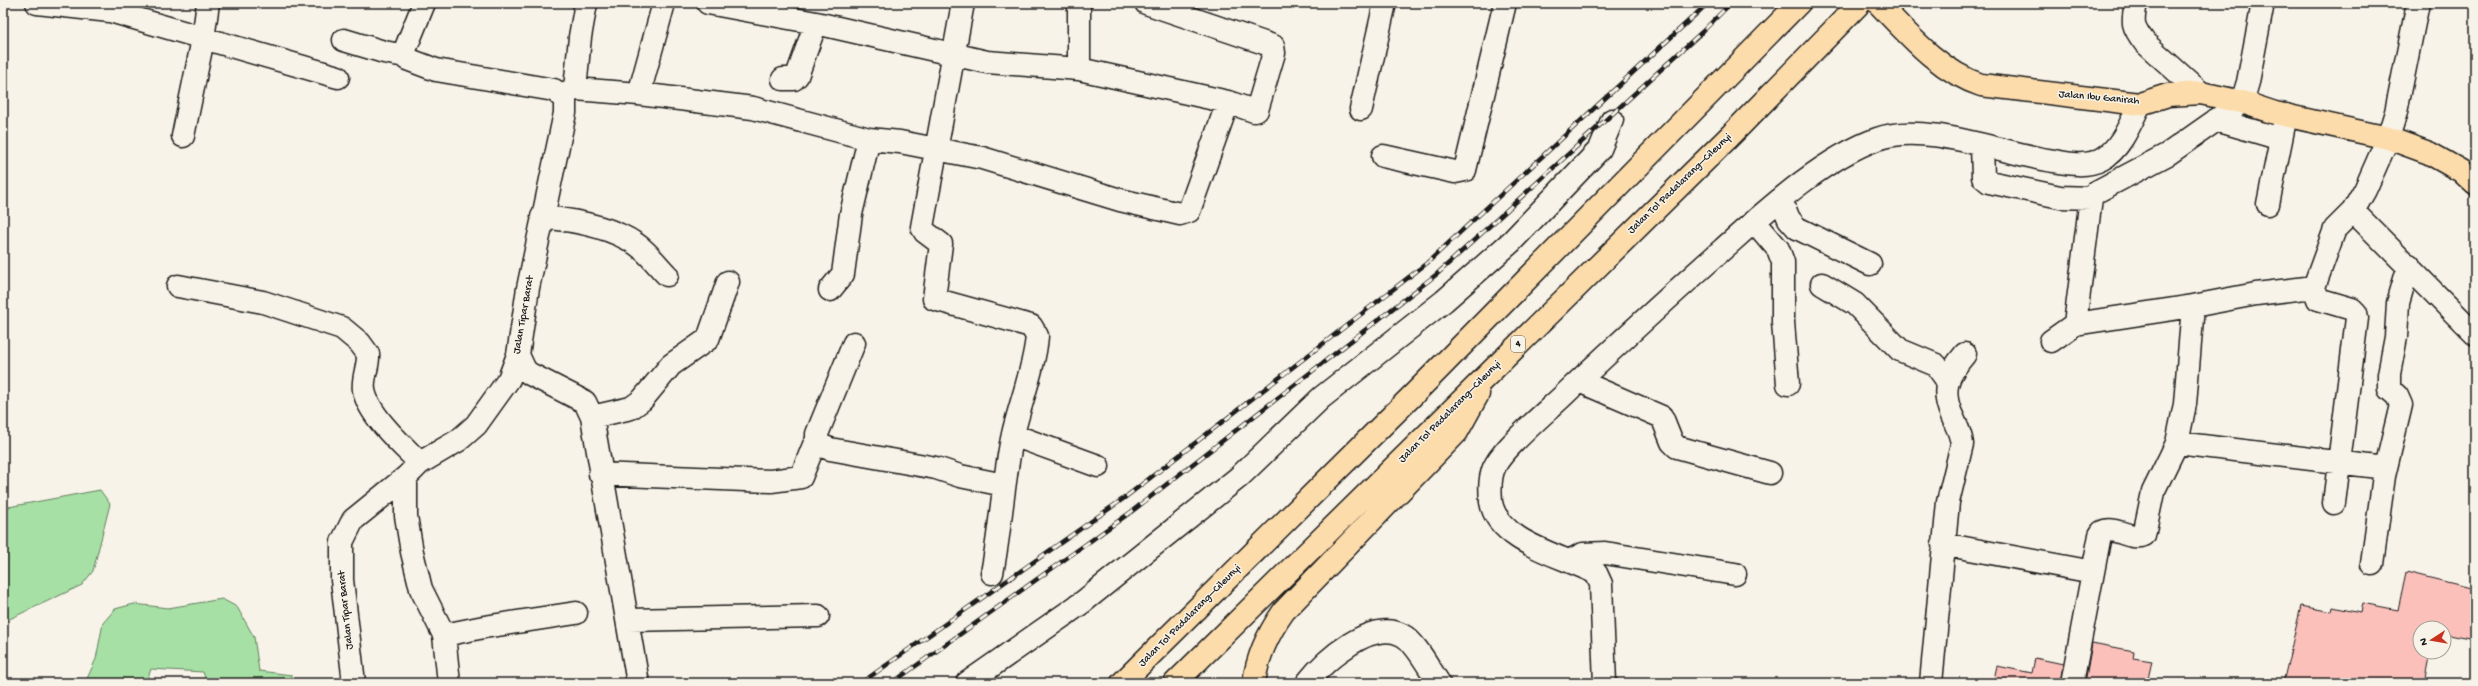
<svg xmlns="http://www.w3.org/2000/svg" width="2478" height="686" viewBox="0 0 2478 686" font-family="'Gochi Hand',sans-serif">
<rect width="100%" height="100%" fill="#f7f3e8"/>
<filter id="ink" filterUnits="userSpaceOnUse"><feTurbulence type="fractalNoise" baseFrequency=".025" numOctaves="2"/><feDisplacementMap in="SourceGraphic" scale="8" xChannelSelector="R" yChannelSelector="G"/><feConvolveMatrix kernelMatrix="1 2 1 2 8 2 1 2 1" color-interpolation-filters="sRGB"/></filter>
<g filter="url(#ink)">
<path fill="#a7e0a4" stroke="#627e60" d="M100,490L110,504L93,571L82,585L3,622V508Z
M222,599L237,607L254,637L259,671L292,675V683H207L203,672L151,669L146,683H85L96,659L103,623L115,609L134,604L168,608Z"/>
<path fill="#fcc0bb" stroke="#1c1c1c" d="M2406,572L2475,589V631H2472L2470,639L2444,634V628H2420V652H2431L2425,683H2283L2301,606L2332,612L2333,607L2360,613L2362,603L2398,610Z
M2092,643L2134,651L2133,658L2152,661L2147,683H2085Z
M2035,658L2063,664L2060,683H1993L1997,666L2032,673Z"/>
<g fill="none" stroke-linecap="round" stroke-linejoin="round">
<g stroke="#1c1c1c" stroke-width="25">
<path id="minor" d="M37,3L110,11L338,77
M708,3L816,23L987,62L1079,69
M963,3L922,227L925,232L941,244L934,299L1031,326L1037,336C1035,365 1020,404 1013,434C1003,480 1001,527 992,573
M1079,3V69L1228,102L1254,111L1257,110L1274,53L1273,46L1146,3
M2136,3C2132,23 2132,26 2145,43L2201,93
M344,40L384,52L405,56
M783,79H794L797,76L816,23
M575,89L639,94L753,108L869,139L900,142L982,158L1120,200L1180,214L1189,211L1228,102
M563,94L575,89L580,37L586,3
M639,94L664,3
M1361,109L1385,3
M2216,120L2281,139
M183,136L203,39L208,3
M1982,145L1983,177L1989,182L2060,197L2091,198
M1383,156L1455,172L1465,170L1505,3
M1781,200L1789,219L1797,228L1870,264
M2268,204L2286,115
M2353,211L2475,334
M542,217C573,220 610,226 636,244C648,252 657,265 667,275
M1754,221L1778,249L1783,262V322L1788,384
M1822,284L1855,304L1900,350L1936,365L1946,379
M178,286L263,302L342,328L360,343L368,354C369,366 362,378 364,390C368,415 403,446 420,463
M2314,287L2318,299L2352,309L2356,313L2357,318L2334,503
M830,290L843,274L851,214L869,139
M2075,324L2091,198L2096,192L2168,154L2242,102L2248,82L2263,3
M2051,341L2075,324L2193,306
M854,343L817,434V444L830,449L936,468L960,476L1004,485
M518,355L525,370L530,374L585,402L592,417L638,683
M1579,381L1662,417L1672,442L1677,447L1770,473
M592,417L631,408L642,400L671,365L708,339L728,282
M1013,435L1098,466
M2177,443L2386,468
M600,474L771,481L801,477L814,445L817,444
M406,477V516L412,552L421,589L444,635L449,683
M1943,544L2093,572
M1569,561L1583,554L1605,553L1735,574
M2372,564L2384,476L2401,405L2397,396L2389,389V374L2396,337L2398,303L2409,265
M629,620L818,616
M444,635L484,627L576,613
M354,683L342,580V542L353,520L406,477L420,463L459,440L476,425L509,379L518,355L528,288L565,113V99L554,90L436,70L407,59L405,50L424,3
M967,683L1083,602L1174,529L1239,477L1321,398L1444,301L1511,242L1600,149L1612,120
M1307,683C1325,660 1371,619 1402,635C1415,641 1430,670 1439,683
M1605,683L1601,584L1596,573C1564,556 1498,543 1491,502C1490,490 1489,475 1496,464C1507,444 1550,409 1568,391C1619,343 1670,296 1723,249C1766,211 1822,159 1877,139C1925,121 2003,154 2054,161C2070,164 2087,167 2102,159C2121,149 2131,122 2140,104
M1931,683L1948,502L1962,444C1961,434 1957,427 1953,418C1940,391 1947,375 1965,354
M2072,683L2100,535L2102,532C2115,525 2130,541 2144,535L2153,492L2177,443L2185,404L2193,306L2256,294L2314,287L2335,229L2353,211L2365,190L2388,138L2396,112L2418,3"/>
</g>
<g stroke="#1c1c1c" stroke-width="25">
<path id="major" d="M1878,3C1908,34 1939,71 1981,85L2140,104L2168,95L2201,93L2242,102L2275,113L2388,138L2429,153L2461,171L2475,184"/>
</g>
<g stroke="#1c1c1c" stroke-width="25">
<path id="highway" d="M1122,683L1415,393L1799,3
M1175,683L1733,133L1860,3
M1254,683C1257,657 1269,632 1284,611L1457,432L1478,394"/>
</g>
<use href="#minor" stroke="#f7f3e8" stroke-width="22"/>
<use href="#major" stroke="#fddcac" stroke-width="22"/>
<use href="#highway" stroke="#fddcac" stroke-width="22"/>
<g stroke="#1c1c1c" stroke-width="4.5">
<path id="rail" d="M861,683L1123,499L1427,263L1708,3
M892,683L1131,512L1437,274L1702,32L1731,3"/>
</g>
<use href="#rail" stroke="#f7f3e8" stroke-width="3" stroke-dasharray="9" stroke-linecap="butt"/>
</g>
</g>
<g text-anchor="middle" dominant-baseline="central" stroke-width="3" stroke-linejoin="round" paint-order="stroke">
<rect fill="#f7f3e8" stroke="#5e5c59" stroke-width="1" x="1511" y="336" width="14" height="16" rx="3"/>
<g font-size="10" font-weight="bold" fill="#1c1c1c">
<text x="1518" y="344">4</text>
</g>
<g font-size="11" fill="#1c1c1c" stroke="#f7f3e8">
<text transform="translate(2099 98) rotate(5)">Jalan Ibu Ganirah</text>
<text transform="translate(1680 184) rotate(-44)">Jalan Tol Padalarang–Cileunyi</text>
<text transform="translate(524 315) rotate(-80)">Jalan Tipar Barat</text>
<text transform="translate(1450 412) rotate(-45)">Jalan Tol Padalarang–Cileunyi</text>
<text transform="translate(346 610) rotate(-96)">Jalan Tipar Barat</text>
<text transform="translate(1190 616) rotate(-45)">Jalan Tol Padalarang–Cileunyi</text>
</g>
</g>
<rect width="2478" height="686" fill="none" stroke="#f7f3e8" stroke-width="16"/>
<rect x="8" y="8" width="2462" height="670" fill="none" stroke="#1c1c1c" stroke-width="1.5" filter="url(#ink)"/>
<g transform="translate(2432 640) rotate(258)"><circle r="19" fill="#f7f3e8" stroke="#9f9d96"/>
<path d="M0-3L7 15L0 10L-7 15Z" fill="#c8321e"/>
<text y="-6" font-size="11" font-weight="bold" text-anchor="middle" fill="#1c1c1c">N</text>
</g>
</svg>
